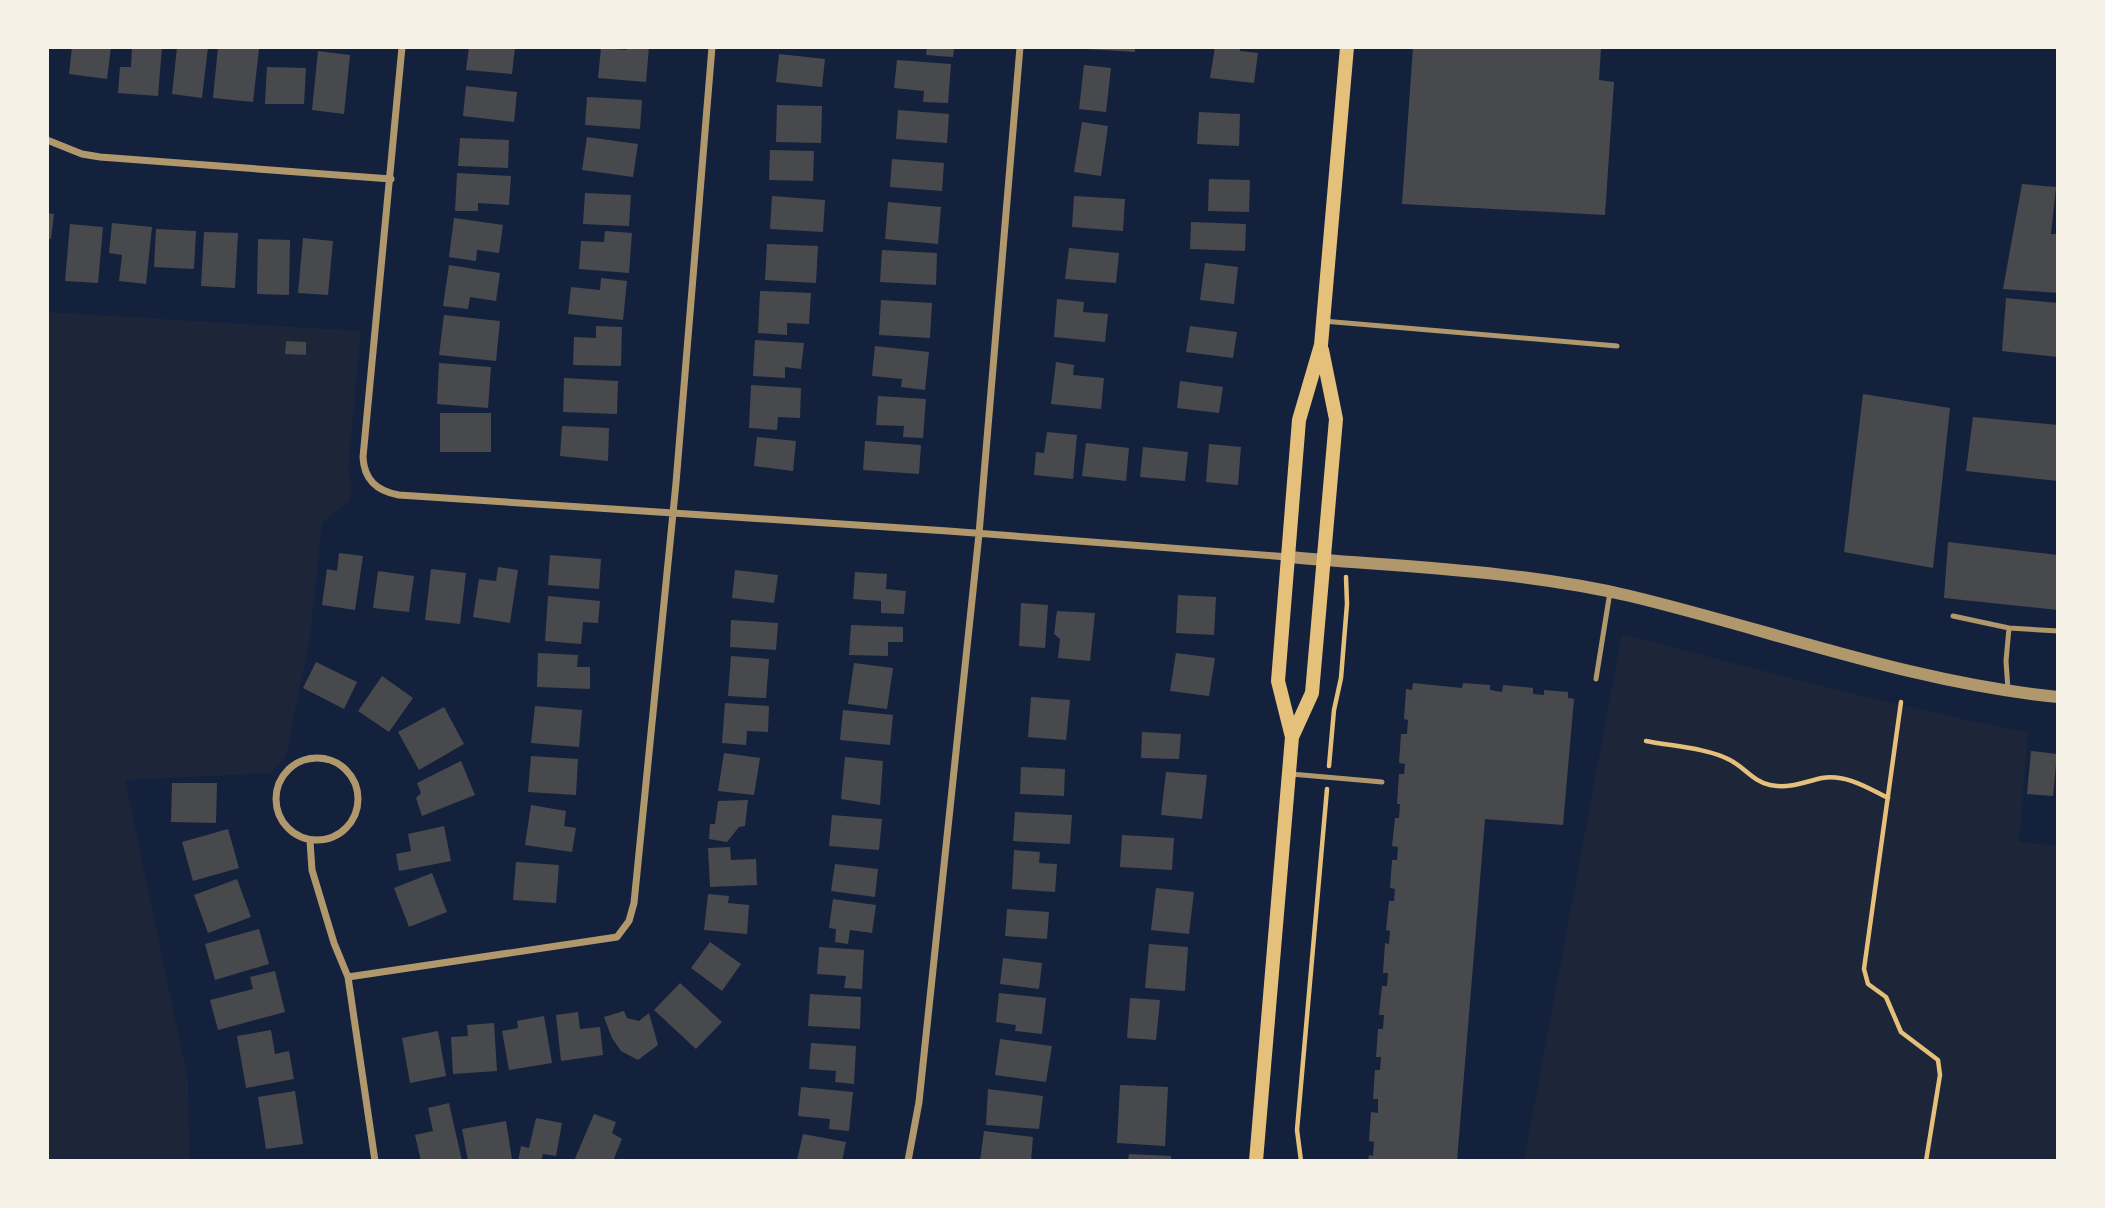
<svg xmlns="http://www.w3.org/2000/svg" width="2105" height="1208" viewBox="0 0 2105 1208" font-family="'Archivo Narrow',sans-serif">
<rect width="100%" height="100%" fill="#14213d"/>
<path fill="#1d2539" d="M47,312L361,331L348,468L352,486L350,501L322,523L310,637L286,756L271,773L125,780L188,1080L189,1161H47Z
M1622,634C1757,669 1891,706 2028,732L2019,842L2058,846V1161H1524Z"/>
<path fill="#48494c" d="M72,47H111L107,79L69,74Z
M132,47H162L158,96L118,93L120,67H131Z
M177,47H208L202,98L172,94Z
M218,47L259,49L253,102L213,98Z
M469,47H515L512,74L466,70Z
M626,47H649L646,82L598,78L601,48L626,50Z
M927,47H954L953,57L926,55Z
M1086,47H1135V52L1086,49Z
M1215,47H1240V51L1258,53L1254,83L1210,78Z
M1413,47L1601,48L1599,80L1614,82L1605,215L1402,204Z
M318,51L350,55L344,114L312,110Z
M779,54L825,59L822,87L776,82Z
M897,60L951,64L948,103L923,102L924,91L894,88Z
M1084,65L1111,68L1106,112L1079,109Z
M267,67L306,68L304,104H265Z
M466,86L517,92L514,122L463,116Z
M587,97L642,100L640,129L585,125Z
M777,105L822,106L821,143L776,142Z
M898,110L949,114L947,143L896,139Z
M1199,112L1240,114L1239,146L1197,144Z
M1082,122L1108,126L1101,176L1074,172Z
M587,137L638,144L633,177L582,170Z
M460,138L509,140L508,168L458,166Z
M770,150L814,151L813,181L769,180Z
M892,159L944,163L942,191L890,187Z
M457,173L511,176L509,205L478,203V211H455Z
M1209,179L1250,180L1249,212L1208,211Z
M2022,184L2056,187L2051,234H2058V293L2003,289Z
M585,193L631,195L629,226L583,224Z
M772,196L825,200L823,232L770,229Z
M1074,196L1125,199L1123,231L1072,227Z
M888,202L941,207L938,244L885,239Z
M47,213L54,214L51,239L47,238Z
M454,218L503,225L499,253L477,250L476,261L449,257Z
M1191,222L1246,224L1245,251L1190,249Z
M112,223L152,227L146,284L119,281L122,255L109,253Z
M70,224L103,227L98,283L65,281Z
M156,229L196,231L194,269L154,267Z
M605,231L632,233L629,273L579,269L581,241L604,242Z
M204,232L238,233L235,288L201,286Z
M303,238L333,241L328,295L298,293Z
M258,239L290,240L289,295L257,294Z
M767,244L818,246L816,283L765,280Z
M1069,248L1119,253L1116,283L1065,279Z
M882,250L937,253L936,285L880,282Z
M1205,263L1238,267L1234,304L1200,300Z
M449,265L500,273L496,301L470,297L468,309L443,306Z
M601,278L627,281L623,320L568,314L571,287L600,290Z
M760,291L811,293L809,324L787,323V335L758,333Z
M2006,298L2058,303V357L2002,351Z
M1057,299L1084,302L1083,312L1108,314L1105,342L1054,337Z
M881,300L932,303L930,338L879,335Z
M444,315L500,321L496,361L439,355Z
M596,326L622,327L621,366L573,365L574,337L596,338Z
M1190,326L1237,332L1233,358L1186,352Z
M755,340L804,343L801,369L785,367V378L753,376Z
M286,341L306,342V355L285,354Z
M875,346L929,352L925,390L901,387L902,379L872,376Z
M1056,362L1074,365L1073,375L1104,378L1101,409L1051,404Z
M439,363L491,367L488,408L437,404Z
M564,378L618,381L617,414L563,412Z
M1180,381L1223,387L1219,413L1177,408Z
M751,385L801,388L800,418L778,417L777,430L749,428Z
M1863,394L1950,408L1933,568L1844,552Z
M878,396L926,399L923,438L903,437L904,426L876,425Z
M440,413H491V452H440Z
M1973,417L2058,425V481L1966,471Z
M562,426L609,428L608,461L560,456Z
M1047,432L1077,435L1073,479L1034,475L1036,452L1044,453Z
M757,437L796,441L793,471L754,466Z
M865,441L921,445L919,474L863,470Z
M1086,443L1129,448L1126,481L1082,476Z
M1209,444L1241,447L1238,485L1206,482Z
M1143,447L1188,452L1185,481L1140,477Z
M1948,542L2058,555V610L1944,598Z
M339,553L363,556L355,610L322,605L327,569L337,571Z
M550,555L601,559L599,589L548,585Z
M498,567L518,570L510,623L473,617L479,579L496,581Z
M431,569L466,573L460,624L425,620Z
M735,570L778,575L774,603L732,598Z
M378,571L414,576L409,612L373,608Z
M855,572L887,574L886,589L906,591L904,614L881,613V601L853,599Z
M1178,595L1216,597L1214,635L1176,633Z
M548,596L600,601L598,623L583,622L581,644L545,641Z
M1021,603L1048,605L1045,648L1019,646Z
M1057,611L1095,613L1090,661L1058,658L1060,639L1054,634Z
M731,620L778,623L776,650L730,647Z
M851,625L903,627V642H888V656L849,655Z
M538,653L578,655L577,667H590V689L537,687Z
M1176,653L1215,658L1209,696L1170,691Z
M731,656L769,659L766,698L728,696Z
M316,662L357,682L344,709L303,688Z
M854,663L893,668L887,709L848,704Z
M382,676L413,698L389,732L358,711Z
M1413,683L1462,688L1463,683L1490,685V690L1502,692L1503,685L1533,688V694L1544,695V690L1568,692V698L1574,699L1563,825L1485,819L1457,1161H1368L1369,1155L1373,1156L1374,1142L1369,1141L1371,1112L1378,1113V1099H1373L1375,1070H1380L1381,1057H1376L1378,1029H1383L1384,1015H1379L1382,986H1387L1388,973H1383L1385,943L1389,944L1390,931L1386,930L1389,901H1394L1395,889L1390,888L1392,860H1397L1398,847L1392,846L1395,818H1399L1400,804H1397L1399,774H1404L1405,764L1399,763L1401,734H1407L1408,720L1404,719L1406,689L1412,690Z
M1031,697L1070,700L1066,740L1028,737Z
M725,703L769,706L768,732L747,731L746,745L722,743Z
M535,706L582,710L579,747L531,743Z
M444,707L464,744L419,770L398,732Z
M843,710L893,715L890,745L840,740Z
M1142,732L1181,734L1179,759L1141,758Z
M2031,751L2057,754L2053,796L2027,794Z
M724,753L760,758L754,795L718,791Z
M531,756L578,759L576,795L528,792Z
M845,757L883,761L880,805L841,799Z
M461,761L475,795L422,816L416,798L421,793L417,783Z
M1021,767L1065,769L1064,796L1020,794Z
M1166,772L1207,775L1202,819L1161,815Z
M172,783H217L216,823L171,822Z
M748,800L745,826L739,827L727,842L709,839L710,824H715L718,801Z
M531,805L566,811L564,826L576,828L572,852L525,845Z
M1015,812L1072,815L1070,844L1013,841Z
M832,815L882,819L879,850L829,846Z
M444,826L451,861L399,871L396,854L411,851L408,834Z
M228,829L239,868L193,881L182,842Z
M1122,835L1174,838L1172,870L1120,867Z
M730,847L731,860L756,859L757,885L710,887L708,848Z
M1014,850L1040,852L1039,863L1057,864L1055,892L1012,889Z
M516,862L559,865L556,903L513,900Z
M835,864L878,869L875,897L831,891Z
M432,873L447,912L409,927L394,888Z
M237,879L251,917L208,933L194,895Z
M1156,888L1194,892L1189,934L1151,930Z
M708,894L729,896L728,903L749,905L747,934L704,930Z
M833,899L876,905L872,933L850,930L848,944L835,942L836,929L829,928Z
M1007,909L1049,912L1047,939L1005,936Z
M259,929L269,964L215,980L205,944Z
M710,942L741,964L722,991L691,968Z
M1149,944L1188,947L1185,991L1145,988Z
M819,947L864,950L862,989L844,988L846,976L817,974Z
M1003,958L1042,963L1039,989L1000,984Z
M275,971L285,1012L218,1030L210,1000L253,989L250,977Z
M680,983L722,1022L696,1049L654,1010Z
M999,993L1046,998L1042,1034L1015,1031L1016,1025L996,1022Z
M810,994L861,997L860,1029L808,1026Z
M1130,998L1160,1000L1156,1040L1127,1038Z
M624,1011L627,1018L639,1021L649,1013L658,1045L638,1060L621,1051L612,1038L604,1017Z
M578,1012L580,1029L600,1027L603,1055L561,1061L556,1015Z
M544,1016L552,1063L509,1070L502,1031L518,1028L517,1021Z
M494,1023L497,1071L453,1074L451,1037L468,1036L467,1025Z
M271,1030L275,1054L289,1051L294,1079L246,1088L237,1036Z
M438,1031L446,1076L410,1083L402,1038Z
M1000,1039L1052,1046L1046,1082L995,1075Z
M811,1043L856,1046L854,1084L835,1082L836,1071L809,1069Z
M1120,1085L1168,1087L1165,1146L1117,1143Z
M801,1087L853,1092L849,1131L829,1129L830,1119L798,1116Z
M988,1089L1043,1096L1039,1129L986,1125Z
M295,1091L303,1144L266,1149L258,1097Z
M449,1103L462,1161H421L415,1135L433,1131L428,1108Z
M594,1114L616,1122L612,1133L622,1139L613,1161H574Z
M536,1118L562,1123L556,1156L543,1154L541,1161H518L521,1146L529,1148Z
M506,1121L512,1159L468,1161L462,1129Z
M984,1131L1033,1137L1031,1161H980Z
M803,1134L846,1142L842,1161L797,1160Z
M1129,1154L1171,1156V1161H1128Z"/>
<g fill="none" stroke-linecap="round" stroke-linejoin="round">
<path stroke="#e5c07b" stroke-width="4.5" d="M1901,702L1864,969L1868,984L1886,997L1901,1032L1938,1060L1940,1075L1926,1161
M1646,741C1671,746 1708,748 1730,760C1744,767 1754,782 1770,785C1790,789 1804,782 1822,778C1846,774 1868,788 1888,798
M1329,766L1334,710L1341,678L1347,604L1346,577
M1301,1161L1297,1130L1327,789"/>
<path stroke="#b1986c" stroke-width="5" d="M1323,321L1617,346
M1953,616L2009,628
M1596,679L1610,592
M2008,690L2006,661L2009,628L2058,631
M1291,774L1382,782"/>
<path stroke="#b1986c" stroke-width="7" d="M402,47L363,457C364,480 377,491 399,495L948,531L1288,557
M47,140L82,154L100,157L391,179
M276 799a41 41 0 1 1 82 0a41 41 0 1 1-82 0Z
M310,841L312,870L334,943L348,977L375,1161
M348,977L617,937L629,921L634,903L676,483L712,47
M908,1161L919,1102L979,534L1020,47"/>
<path stroke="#b1986c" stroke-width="12" d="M1288,557C1402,567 1519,570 1630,596C1772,630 1912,683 2058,697"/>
<path stroke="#e5c07b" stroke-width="14" d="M1292,737L1312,693L1336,419L1322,350
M1256,1161L1292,737L1278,681L1299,420L1321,345L1347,47"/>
</g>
<rect width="2105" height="1208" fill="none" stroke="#f6f1e7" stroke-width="98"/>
</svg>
